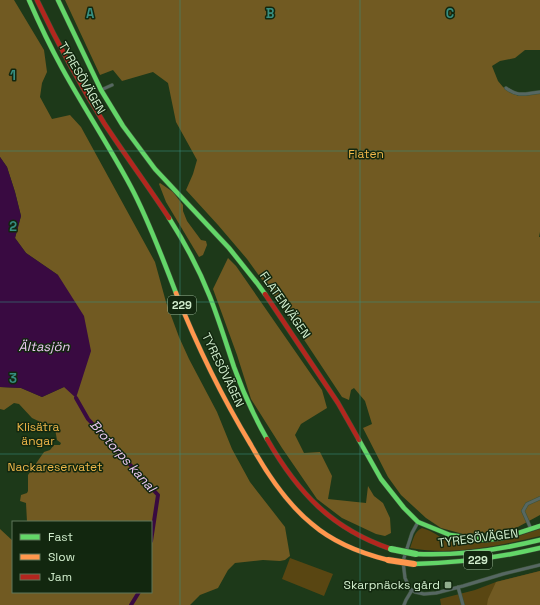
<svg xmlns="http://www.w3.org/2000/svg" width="540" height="605" viewBox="0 0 540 605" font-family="'Space Grotesk',sans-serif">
<rect width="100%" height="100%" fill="#1d3919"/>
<path fill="#594612" d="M422,528C430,530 437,535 444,539V540L457,542L459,541L482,543L510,539L540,529V536C498,546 453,556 410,548C413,541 414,531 422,528Z
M290,558L333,574L324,596L282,579Z
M540,571V605H441L440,599L475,590L496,582Z"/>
<path fill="#715a22" d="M0,0H14L44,50L47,72L42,83L40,97L52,119L70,115L81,127L155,262L166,302L179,337L189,359L217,412L232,449L250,482L285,527L290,556L285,560L280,561L263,560L235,563L228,570L218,588L200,595L190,605H0V529L13,541V592H151V522H27L26,503L20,501L21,495L27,493L28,491V475L44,452L50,450L54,445H60L61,443L57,440L55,429L32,418L19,404L14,403L4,410L0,409V387L21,388L42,397L64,387L58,275L26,253L15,238L21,216L15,192L7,167L0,157Z
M65,0H540V50H525L515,58L500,61L492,66L498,81L503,87L512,93L519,96L540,93V232L539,237H540V515L516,528L498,532L463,534L441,528L426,518L401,495L388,477L363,428L372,424L365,401L354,388L351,390L349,400L342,397L287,314L247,259L218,225L186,190L193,174L197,160L176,122L168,83L153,72L122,81L113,70L100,75Z
M160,183L173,192L183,205V211L187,221L201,240L206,241L207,245L203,255L199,257L166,202L159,184Z
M228,258L236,266L322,390L327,408L301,424L295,435L304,453L320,452L332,476L328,499L366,503L368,486L374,496L383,503L390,518L391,533L385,536L376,534L342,518L317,499L282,448L251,399L237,355L213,289Z
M540,571V605H487L488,599L496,582Z"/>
<path fill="#390a41" d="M0,157L7,167L15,192L21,216L15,238L26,253L58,275L84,316L91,351L76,398L64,387L42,397L21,388L0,387Z"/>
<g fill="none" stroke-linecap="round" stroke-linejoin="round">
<path stroke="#390a41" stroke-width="4" d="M76,398L88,419L158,495L151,541
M131,605L139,592"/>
<g stroke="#3b5338" stroke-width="4">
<path id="street" d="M506,88C519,98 526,93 540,92
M101,90L112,85
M418,522L412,533L403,561L405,578L410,589L415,592L424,594L436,593L463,586L503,574L540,565
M531,529L523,511L527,504L540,498
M458,587L463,605
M404,605L406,600L412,590"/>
</g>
<g stroke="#3b5338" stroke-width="5.5">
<path id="fast" d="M29,0C39,23 50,46 62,68C84,108 109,146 131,187C149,221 162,257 176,293
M58,0L101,90L123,126L155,169L229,248L257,283L265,294
M169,218C185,243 199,269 210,297C219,320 226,343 234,367C243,392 254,416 267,439
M359,440L381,479L404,508L418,522L450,535L486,540L503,538L540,526
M416,554C458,556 499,550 540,540
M414,564C457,563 498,558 540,548"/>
</g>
<g stroke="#3b5338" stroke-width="5.5">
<path id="slow" d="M176,293C197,346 222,397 251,445C267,474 286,503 312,524C334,543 360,553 388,560"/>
</g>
<g stroke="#3b5338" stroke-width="5.5">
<path id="jam" d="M37,0C57,42 79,83 104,123C125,155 148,186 169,218
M265,294L338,403L359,440
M267,439C298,493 332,529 391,549"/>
</g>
<use href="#street" stroke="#566762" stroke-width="3"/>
<use href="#fast" stroke="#63d668" stroke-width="4.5"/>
<use href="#slow" stroke="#ff974d" stroke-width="4.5"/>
<use href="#jam" stroke="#b3261e" stroke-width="4.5"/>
<g stroke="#3b5338" stroke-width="7" stroke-linecap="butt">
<path id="fast-bridge" d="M391,549L416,554"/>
</g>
<g stroke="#3b5338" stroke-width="7" stroke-linecap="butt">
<path id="slow-bridge" d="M388,560L414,564"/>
</g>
<use href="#fast-bridge" stroke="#63d668" stroke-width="6"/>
<use href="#slow-bridge" stroke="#ff974d" stroke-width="6"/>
</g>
<path fill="none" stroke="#368e81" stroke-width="1" stroke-opacity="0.55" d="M180,0V605M360,0V605M0,151H540M0,302H540M0,454H540"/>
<rect fill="#92ae8e" stroke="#12270f" stroke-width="1.5" x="444" y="581" width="8" height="8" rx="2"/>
<g text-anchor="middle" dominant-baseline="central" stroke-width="3" stroke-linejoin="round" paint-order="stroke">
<g fill="#12270f" stroke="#98b294" stroke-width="1">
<rect x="168" y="296" width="28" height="18" rx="3"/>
<rect x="464" y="551" width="28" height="18" rx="3"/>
</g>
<g font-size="11" font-weight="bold" fill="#d1edcd">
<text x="182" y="305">229</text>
<text x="478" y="560">229</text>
</g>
<g font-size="12" fill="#d1edcd" stroke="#12270f">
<text transform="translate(82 78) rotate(60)">TYRESÖVÄGEN</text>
<text transform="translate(285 305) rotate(55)">FLATENVÄGEN</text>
<text transform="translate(223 370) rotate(64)">TYRESÖVÄGEN</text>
<text transform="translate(478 538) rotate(-7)">TYRESÖVÄGEN</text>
</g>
<g font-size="12" fill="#efb74a" stroke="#12270f">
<text x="366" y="154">Flaten</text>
<text x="38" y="427">Klisätra<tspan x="38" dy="14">ängar</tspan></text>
<text x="55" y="467">Nackareservatet</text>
</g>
<g font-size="12" fill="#d1edcd" stroke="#12270f" text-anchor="end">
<text x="440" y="585">Skarpnäcks gård</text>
</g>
<g font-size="13" font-style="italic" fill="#ecc7f2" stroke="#12270f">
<text x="44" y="346">Ältasjön</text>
<text transform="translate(123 456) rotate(48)">Brotorps kanal</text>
</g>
</g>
<g font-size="13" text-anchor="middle" font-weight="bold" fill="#368e81" stroke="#12270f" stroke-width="3" stroke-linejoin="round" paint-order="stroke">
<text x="90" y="18">A</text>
<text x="270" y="18">B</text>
<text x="450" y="18">C</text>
<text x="13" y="80">1</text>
<text x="13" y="231">2</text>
<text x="13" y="383">3</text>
</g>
<rect x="12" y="521" width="140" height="72" fill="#12270f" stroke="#5e765b"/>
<rect x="20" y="534" width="20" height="6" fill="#63d668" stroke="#5e765b"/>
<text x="48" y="541" font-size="12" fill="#d1edcd">Fast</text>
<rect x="20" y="554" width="20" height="6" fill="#ff974d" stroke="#5e765b"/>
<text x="48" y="561" font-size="12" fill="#d1edcd">Slow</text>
<rect x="20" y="574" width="20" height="6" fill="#b3261e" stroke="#5e765b"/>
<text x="48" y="581" font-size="12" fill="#d1edcd">Jam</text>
</svg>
